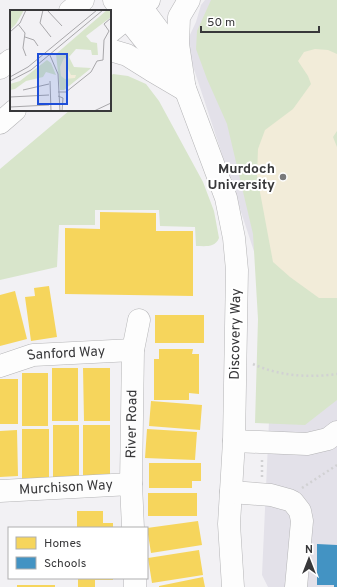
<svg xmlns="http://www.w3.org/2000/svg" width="337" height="587" viewBox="0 0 337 587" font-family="Overpass,sans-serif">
<rect width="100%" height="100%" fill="#f2f1f4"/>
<path fill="#e3e1e9" d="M205,0H337V587H268L262,575L274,312L185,42L188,39L196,22L201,5Z"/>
<path fill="#d8e5cb" d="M211,0H337V400L305,425L255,423L258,319L253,234L227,124L207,79L196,49L197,31Z
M113,74L128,76L146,84L159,101L203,182L214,211L219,238C215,248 205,246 196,246L195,227L160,226L159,210H95V225H59L57,267L0,280V169L70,110H110V77Z"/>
<path fill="#f2ecd9" d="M315,49L328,50L337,54V131L333,137L337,147V298H319L290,277L273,262L257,176L258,149L265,130L293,109L311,84L308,76L298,61L304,52Z"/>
<path fill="#f6d55c" d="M100,212L156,213V231H193V296L65,294V228L100,229Z
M49,286L57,337L31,341L25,297L35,296L34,288Z
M15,291L27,339L0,346V295Z
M155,315H204V343H155Z
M159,349H193L192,354H199V394L189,393V400H154V359H159Z
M52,368H78V421H52Z
M83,368H110V421H84Z
M22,373H48V426H22Z
M0,379H18V424H0Z
M151,401L202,405L200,430L149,426Z
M53,425H79V478H53Z
M83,425H110V478H83Z
M22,429H49V482H22Z
M147,429L197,432L195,460L145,458Z
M17,430L18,476L0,477V431Z
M149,463H201V481H192V488H149Z
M148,493H197V516H148Z
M77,511H103V523H113V528H77Z
M198,521L202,545L151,553L147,528Z
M199,550L203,575L152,583L148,558Z
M203,577L205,587H159V586Z
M78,578H113V580H95V587H78Z
M17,585H55V587H17Z"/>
<path fill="#4393c3" d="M317,544L337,545V587H334V585H317Z"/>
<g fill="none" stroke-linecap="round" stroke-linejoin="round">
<g stroke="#b4b4b6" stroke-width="23">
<g id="minor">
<path d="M114,0L127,18L174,77"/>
<path d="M136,0L168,43L226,198L234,238L237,270L234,441L229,524L233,587"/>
<path id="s1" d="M0,366L33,355L133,350"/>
<path d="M234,441L307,444L328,439L337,432"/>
<path id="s2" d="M0,491L131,484"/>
<path d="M231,492L271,495L289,500L293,502L300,511L302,521L296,587"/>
<path id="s3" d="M133,528L131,484L133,350L139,320"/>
<path d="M135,578V587"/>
</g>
</g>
<g stroke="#b4b4b6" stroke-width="23">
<path id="highway" d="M70,11L83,0
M110,32L149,0
M110,50L127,55L151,70L185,90
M0,68L11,60
M185,90L178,44L179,17L189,0
M0,123L15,110"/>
</g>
<path stroke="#d1d1d3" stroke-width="2.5" stroke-dasharray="2 3" stroke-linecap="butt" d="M253,364C279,376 309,378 337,374
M262,460V477
M302,488L337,465"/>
<use href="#minor" stroke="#fdfdfd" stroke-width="22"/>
<use href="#highway" stroke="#fdfdfd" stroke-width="22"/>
</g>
<circle fill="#79797b" stroke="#fff" stroke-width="1.5" cx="283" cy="177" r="4"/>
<g text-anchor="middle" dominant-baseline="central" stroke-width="4" stroke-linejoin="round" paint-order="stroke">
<g font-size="14" font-weight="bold" fill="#38383a" stroke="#fff" text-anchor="end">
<text x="275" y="169">Murdoch<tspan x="275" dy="16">University</tspan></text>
</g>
<g font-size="14" fill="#38383a" stroke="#fff">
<text transform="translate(236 334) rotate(-89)">Discovery Way</text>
<text stroke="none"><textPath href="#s1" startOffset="68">Sanford Way</textPath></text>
<text stroke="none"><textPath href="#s3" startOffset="104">River Road</textPath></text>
<text stroke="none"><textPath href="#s2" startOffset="66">Murchison Way</textPath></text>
</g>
</g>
<g transform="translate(10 10)">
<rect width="101" height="101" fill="#f2f1f4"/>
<path d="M0,0H14L6,14L0,20ZM97,0H101V7L76,26L81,32L87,33L88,45H82L81,40L66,39L59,47L64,57L81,58L80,59L54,80H50L46,44ZM37,50L41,53L46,65L36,62L33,67L16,71L5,79L0,80V74L10,71Z" fill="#d8e5cb"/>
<path d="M54,48L58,49L57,57L61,65H66L65,68L55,69L51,66L50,57Z" fill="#f2ecd9"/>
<path fill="none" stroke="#a8a7aa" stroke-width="1" d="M33,0L30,13L41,27M37,0L52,16M8,14L15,23L13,38L16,46M0,22L10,13L16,0M15,27L24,30L28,36M39,43L48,64L50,101M0,67L18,57L87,0M0,71L21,60L93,0M40,71L41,101M13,80L39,74M48,82H56L81,62L87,51L93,50L94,30L99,21L94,14L101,8M48,86L53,88L52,101M0,87L39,85M0,97L39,95M84,101L101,93"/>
<path fill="#1d4ed8" fill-opacity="0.15" stroke="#1d4ed8" stroke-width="2" d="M28,44H57V94H28Z"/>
<rect width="101" height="101" fill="none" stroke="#38383a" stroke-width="2"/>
</g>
<rect x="8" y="527" width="140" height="52" fill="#ffffff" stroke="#afafb0"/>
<rect x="16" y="537" width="20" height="12" fill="#f6d55c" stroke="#afafb0"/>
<text x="44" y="547" font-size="12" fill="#38383a">Homes</text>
<rect x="16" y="557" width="20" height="12" fill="#4393c3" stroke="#afafb0"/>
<text x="44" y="567" font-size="12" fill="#38383a">Schools</text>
<g transform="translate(309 559)" stroke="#ffffff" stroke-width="3" paint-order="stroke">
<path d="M0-3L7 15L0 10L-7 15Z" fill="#38383a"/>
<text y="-6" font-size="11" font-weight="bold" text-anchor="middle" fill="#38383a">N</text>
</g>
<path d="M201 26v6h118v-6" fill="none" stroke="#38383a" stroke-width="2"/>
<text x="207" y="26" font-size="12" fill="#38383a" stroke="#ffffff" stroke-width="3" paint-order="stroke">50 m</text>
</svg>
